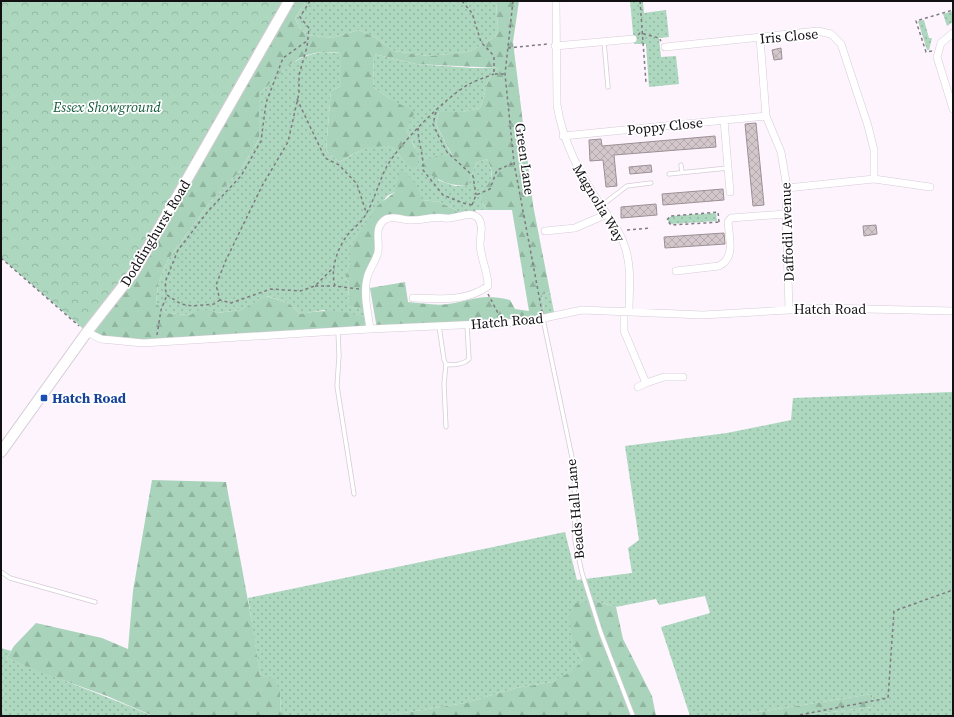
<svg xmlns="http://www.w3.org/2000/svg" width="954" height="717" viewBox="0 0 954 717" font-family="'Source Serif 4',serif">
<defs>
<pattern id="grass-dots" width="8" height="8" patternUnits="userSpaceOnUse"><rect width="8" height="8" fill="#add7be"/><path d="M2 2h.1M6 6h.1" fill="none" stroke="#94b8a2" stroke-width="1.8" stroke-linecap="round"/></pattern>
<pattern id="forest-firs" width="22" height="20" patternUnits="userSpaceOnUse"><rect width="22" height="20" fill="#a9d3ba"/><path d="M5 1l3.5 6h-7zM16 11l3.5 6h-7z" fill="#91b49f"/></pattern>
<pattern id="park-crowns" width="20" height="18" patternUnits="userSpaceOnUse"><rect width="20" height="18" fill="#add7be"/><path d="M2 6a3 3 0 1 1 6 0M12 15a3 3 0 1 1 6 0" fill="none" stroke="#94b8a2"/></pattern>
<pattern id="building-cross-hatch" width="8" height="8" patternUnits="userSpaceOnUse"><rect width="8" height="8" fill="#d4c7cc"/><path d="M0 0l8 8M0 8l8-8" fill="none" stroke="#b5aaae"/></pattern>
</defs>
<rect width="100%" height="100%" fill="#fdf4fe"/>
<path fill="url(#grass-dots)" d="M306,1H496L498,31L495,37L471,51L461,53L428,56L394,51L376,38L359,30L332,38L307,35L299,27L295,18Z
M630,1H643L644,13L666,10L669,37L659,38L661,57L676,56L679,84L649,87L646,44H634Z
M953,11V22L947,26L943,14Z
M924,20L929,38H932L929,50H927L918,21Z
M323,52L341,53V86L331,91L326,150L339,162L363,149L376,145L392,147L405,162L415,148L390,99L373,87L374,54L416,64L473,68H499C482,83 488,90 480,108L462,112H439L436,124L453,158L438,180L455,186L468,185L476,163L487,159C496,178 490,184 482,202L487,210H476L474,215H466L439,202L422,200L395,192L387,196L350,248V262L345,278L349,282L348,306L368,312L370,329L324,310L300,314L289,303L267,296L241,310L217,313L200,310L190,315L166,313L156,303L158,284L167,261L210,202L239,172L259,139V94C281,74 291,56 323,52Z
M716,213L717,221L671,224L668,221V218L672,216Z
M550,292L555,317L545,319L542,295Z
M953,392V716H797L873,707L872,694L733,716H690L661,627L710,613L705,596L659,605L656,599L616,607L598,602L574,646L583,660L573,671L552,682L516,688L465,703L385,716H281L280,692L260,676L248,598L565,532L577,580L632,573L628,548L639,540L625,446L727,433L791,420L793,398Z
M1,648L11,651L7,658C55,678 105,695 152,716H1Z"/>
<path fill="url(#forest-firs)" d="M289,1H306L295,18L299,27L307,35L332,38L359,30L376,38L394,51L428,56L461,53L471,51L495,37L498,31L496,1H519L513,42L533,205L550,292L542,295L545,319L377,329L370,288L405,282L408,302C420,303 436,306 448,304C475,300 481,293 510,300L515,309L529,311L512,210H487L482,202V191C494,179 494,174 487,159L476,163L468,185C449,187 439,180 423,170L425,160L440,155L453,157L436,124L439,112H462L480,108C488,90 482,83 499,68L416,64L374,54L373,87L390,99L415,112L406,130L418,155V166L413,168L405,162L392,147C367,144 361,150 339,162L326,150L331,91L341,86V53C298,47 287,68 259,94V139L239,172L210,202L167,261L158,284L156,303L166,313L190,315L199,310H208L217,313L241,310L266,296L289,303L300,314C322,310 343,309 364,318V330L143,343L101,339L87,332Z
M400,169C412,177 418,185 422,200L439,202L466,215L397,217L381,222L378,253L367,277L368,312L348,306L349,282L345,278L350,262V248L377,206L395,192Z
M152,480L226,482L253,628L260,676L275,679L280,692L281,716H153L107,696L43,673L7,658L14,646L36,623L102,638L128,649L133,591Z
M598,602L616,607L623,639L652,696L656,716H385L465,703L516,688L552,682L572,671L583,660L574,646L569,616L575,603Z
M872,694L873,707L797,716H733Z"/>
<path fill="url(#park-crowns)" d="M1,1H290L134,272L87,332L1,258Z"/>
<path fill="url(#building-cross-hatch)" stroke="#9c9095" d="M781,48L782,59L774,60L772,50Z
M756,123L764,205L753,206L745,124Z
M715,136L716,147L614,155L617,186L606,187L603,160L590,161L589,140L601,139L602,146Z
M651,165L652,172L630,174L629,167Z
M723,189L724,200L663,205L662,194Z
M656,204L657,215L621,218V207Z
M876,225L877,234L864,236L863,226Z
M724,233L725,244L665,248L664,237Z"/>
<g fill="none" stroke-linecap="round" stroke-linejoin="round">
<g stroke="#d5ccd5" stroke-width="5">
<path id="lane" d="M604,42L608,87
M681,165L682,172
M669,174L728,168
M601,206L627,186L651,183
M543,319L574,467L575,541L582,573L601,633L633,716
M439,326L444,360L446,364C453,366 464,364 469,359L467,325
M338,331L339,356L337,386L354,494
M446,427L444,384L446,364
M1,572L10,578L95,602"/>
</g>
<g stroke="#d5ccd5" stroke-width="8">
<path id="street" d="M556,1L557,105C563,142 579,172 599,203C609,218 620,230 625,247C632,268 629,290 629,311
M953,33L941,43L937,57L953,109
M760,38L766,116L781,152L787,188L786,214L789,309
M555,46L633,39
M665,47L818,31L831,34L841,44L868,126L874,150V179
M724,120L730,192
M563,136L766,116
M787,188L874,179L930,187
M545,231L575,228L607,214
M676,271L719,266C736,257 729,238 728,222L731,218L786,214
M624,311V331L646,383L664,377H683
M370,329C368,313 363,294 367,278C369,269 376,261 378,252C380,241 373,227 386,219C394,215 401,220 409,220C423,221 430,216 445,218C455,220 470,209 478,218C484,225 480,236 480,245C481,259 488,272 488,286C467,302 438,299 413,298
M87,332L101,339L143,343L370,329L525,322L582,310L703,315L823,308L953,311
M638,387L646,383"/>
</g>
<g stroke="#d5ccd5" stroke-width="12">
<path id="secondary" d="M1,452L87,332L134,272L289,1"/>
</g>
<path stroke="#7f7a80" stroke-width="1.5" stroke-dasharray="3 3" stroke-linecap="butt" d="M310,1L300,17L309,28L307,47L299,75V93L288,142L262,186L226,260L216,285L220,300L231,303L271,289L300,291L315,286L334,267
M462,1L472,13L481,42L494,56V74H504
M513,1L505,74L514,163L542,312
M640,1L646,83
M638,35L640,33L659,38L661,41
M508,48L548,44
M932,51L926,52L916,21L953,10
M297,99L325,158L339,165L357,184L366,212
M436,112L433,124L438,135L447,152L473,176L476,195
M418,128C418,142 424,156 423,170L443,195L463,203L472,205
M472,205L476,195L490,189L497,170L514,163
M719,222L718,212L670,216L667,220L671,225L721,222
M627,230L651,228
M1,258L79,326
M315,286H335
M359,289L335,286C330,270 337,250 346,237C351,230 358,225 363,219C374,203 378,183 387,166C401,142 445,98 469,84C477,80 486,77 494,74
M488,294L499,315
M220,300L214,304L192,306L181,304L167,295L165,288L166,280L178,250L209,210L241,176L261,141L266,103L283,58L307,41
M157,335L161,310L167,295
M794,716L888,698L894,611L953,590"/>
<use href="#lane" stroke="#fff" stroke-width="3.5"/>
<use href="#street" stroke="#fff" stroke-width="7"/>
<use href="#secondary" stroke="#fff" stroke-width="10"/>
</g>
<rect fill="#1a4fb4" stroke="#fff" stroke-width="1.5" x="40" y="394" width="8" height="8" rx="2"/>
<g text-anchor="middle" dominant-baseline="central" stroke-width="3.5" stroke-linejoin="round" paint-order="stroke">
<g font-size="14" fill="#131014" stroke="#fff">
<text transform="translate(789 36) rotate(-5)">Iris Close</text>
<text transform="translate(665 126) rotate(-6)">Poppy Close</text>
<text transform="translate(525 159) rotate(82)">Green Lane</text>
<text transform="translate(599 203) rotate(59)">Magnolia Way</text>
<text transform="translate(787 232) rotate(-92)">Daffodil Avenue</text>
<text transform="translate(155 233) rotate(-59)">Doddinghurst Road</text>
<text x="830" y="309">Hatch Road</text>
<text transform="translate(507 321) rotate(-5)">Hatch Road</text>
<text transform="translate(575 509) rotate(-95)">Beads Hall Lane</text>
</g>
<g font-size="14" font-style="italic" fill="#125939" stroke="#fff">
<text x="107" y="107">Essex Showground</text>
</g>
<g font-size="14" font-weight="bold" fill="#164399" stroke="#fff" text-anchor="start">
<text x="52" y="398">Hatch Road</text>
</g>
</g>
<rect width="954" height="717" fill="none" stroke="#131014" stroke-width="4"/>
</svg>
